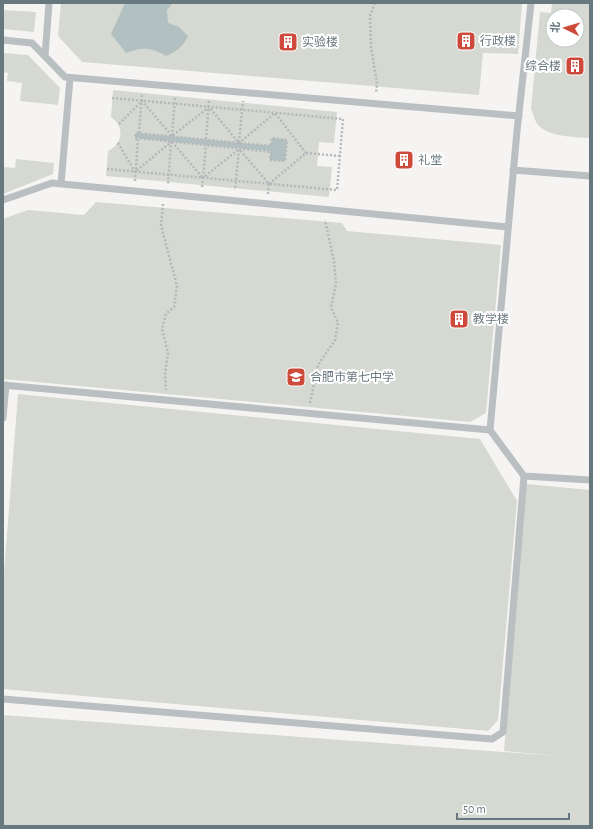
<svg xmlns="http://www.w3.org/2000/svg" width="593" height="829" viewBox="0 0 593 829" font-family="'Alegreya Sans','Noto Sans SC',sans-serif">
<rect width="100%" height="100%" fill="#f5f4f2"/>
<path fill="#d5d9d2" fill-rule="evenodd" d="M61,3H522L518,54L483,53L479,95L82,62L58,36Z
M552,3H590V138C575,137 544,137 536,122C534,118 533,113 531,109L540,12L551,13ZM553,16H577V40H553Z
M3,10L36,12L34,32L3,29Z
M3,53L28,55L60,88L58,105L20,101L22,83L7,81L8,73L3,72Z
M113,90L337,112L334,143L319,142L317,166L332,167L329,197L106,176L108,151C123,143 125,127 111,117Z
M16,159L54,163L53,174L3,194V167L15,168Z
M96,202L342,223L347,231L501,245L486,413L470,422L3,379V219L28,210L84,215Z
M18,394L480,439L517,501L498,720L488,731L3,689V586Z
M526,484L590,490V826H3V715L558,756L504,751Z"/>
<path fill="#b3c0c2" d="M125,3H173L167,10L168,23L179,27L188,36C183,47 177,51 166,56C151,47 142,47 126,53L111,34Z
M136,133L271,146L272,138L287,140L285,161L270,160V151L135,138Z"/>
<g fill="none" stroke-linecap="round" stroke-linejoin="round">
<path stroke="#b4b8ba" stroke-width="2.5" stroke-dasharray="2 2" stroke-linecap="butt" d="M375,3L370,16L371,47L377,84L376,93
M119,124L142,101L172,136L209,107L239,143L275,113L306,153L269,184L239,149
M139,133L142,94
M172,136L175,97
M206,139L209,100
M172,142L203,178L206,145
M239,142L243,101
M118,143L135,172L171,142L168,185
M306,153L340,156
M107,169L337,190L343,119L112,98
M135,181L138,138H135L136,133L271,146L272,138L287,140L285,161L270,160L271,152L138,138
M202,187L203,178L239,149L235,190
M268,194L269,184
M163,204L161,225L177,286L174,307L166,314L162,329L168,353L165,374L166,390
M310,403L318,365L335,340L338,323L331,307L336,284L334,261L325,220"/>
<path stroke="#babfc1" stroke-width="7" d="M531,3L517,131L490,430L524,476L590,480
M3,40L32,43L65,77L519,116
M45,56L49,3
M513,170L590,176
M61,184L70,78
M3,200L52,183L508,227
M3,385L490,430
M3,418L6,385
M3,699L492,739L503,732L524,476"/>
</g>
<defs>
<g id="building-square" transform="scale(1)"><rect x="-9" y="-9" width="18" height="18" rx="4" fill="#cd493a" stroke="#fff"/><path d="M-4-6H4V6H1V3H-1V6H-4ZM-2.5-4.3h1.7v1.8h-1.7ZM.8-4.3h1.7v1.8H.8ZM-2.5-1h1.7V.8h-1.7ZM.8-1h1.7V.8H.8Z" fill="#fff"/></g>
<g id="school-square" transform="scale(1)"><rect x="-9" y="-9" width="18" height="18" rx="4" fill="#cd493a" stroke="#fff"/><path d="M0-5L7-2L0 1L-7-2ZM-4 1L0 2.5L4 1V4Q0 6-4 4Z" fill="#fff"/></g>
</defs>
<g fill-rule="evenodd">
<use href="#building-square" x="466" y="41"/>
<use href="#building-square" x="288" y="42"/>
<use href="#building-square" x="575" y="66"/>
<use href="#building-square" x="404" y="160"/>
<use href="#building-square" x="459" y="319"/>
<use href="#school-square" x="296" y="377"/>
</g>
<g text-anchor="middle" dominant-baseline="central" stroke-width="4" stroke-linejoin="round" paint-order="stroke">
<g font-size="12" fill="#68787f" stroke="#fff" text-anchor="start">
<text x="480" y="41">行政楼</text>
<text x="302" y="42">实验楼</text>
<text x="561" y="66" text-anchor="end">综合楼</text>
<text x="418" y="160">礼堂</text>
<text x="473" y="319">教学楼</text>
<text x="310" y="377">合肥市第七中学</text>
</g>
</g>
<rect width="593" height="829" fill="none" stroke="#68787f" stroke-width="8"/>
<g transform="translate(565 28) rotate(275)"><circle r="19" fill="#ffffff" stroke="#c3c9cc"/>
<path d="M0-3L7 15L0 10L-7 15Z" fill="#cd493a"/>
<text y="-6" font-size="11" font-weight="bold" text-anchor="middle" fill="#68787f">北</text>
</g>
<path d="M457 813v6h112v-6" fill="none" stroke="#68787f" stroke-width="2"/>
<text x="463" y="813" font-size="12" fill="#68787f" stroke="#ffffff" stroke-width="3" paint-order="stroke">50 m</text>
</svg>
